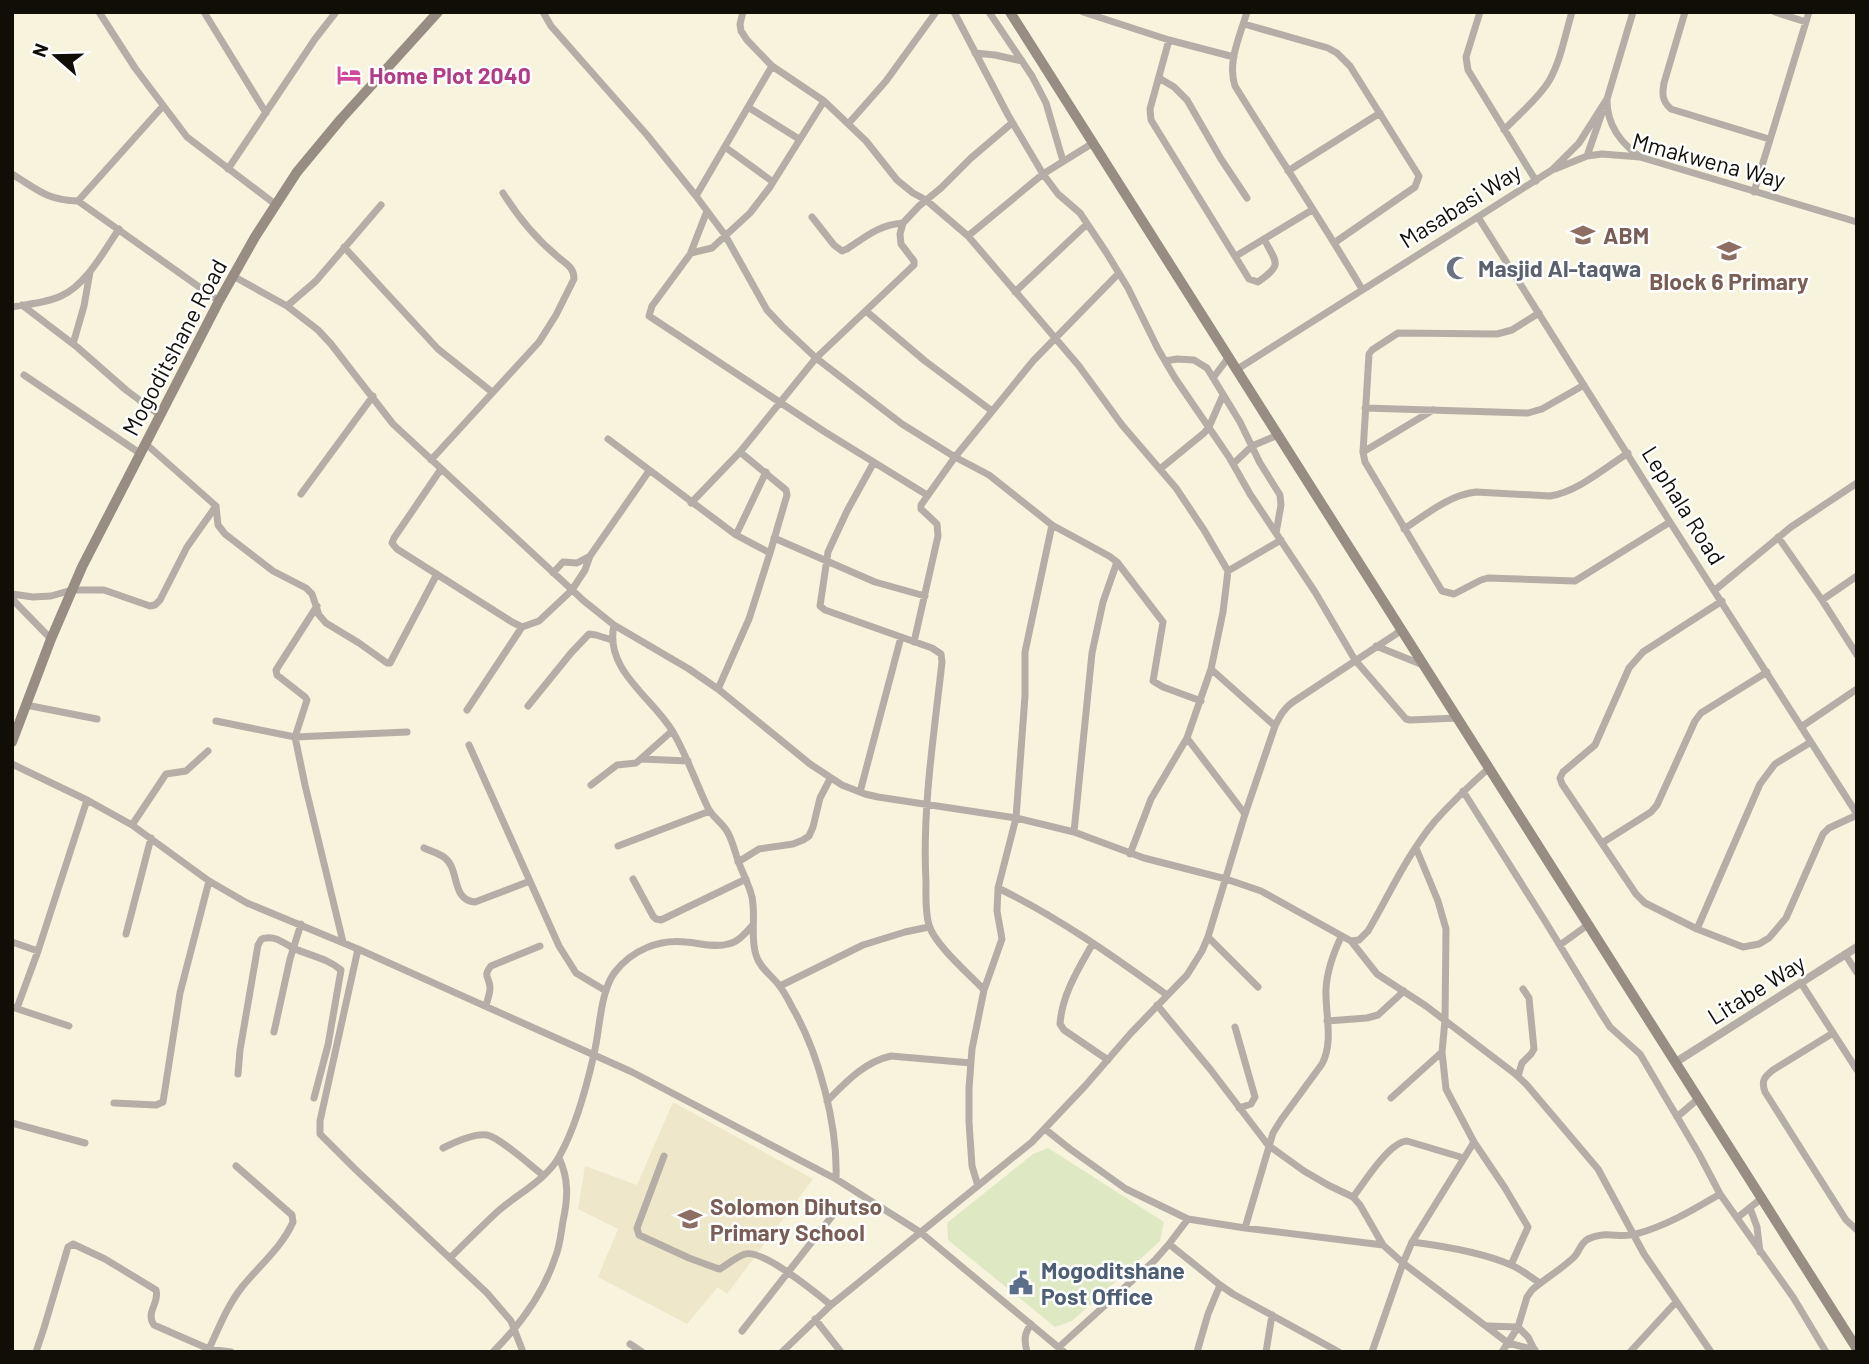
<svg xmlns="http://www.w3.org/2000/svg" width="1869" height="1364" font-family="Barlow,sans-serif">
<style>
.built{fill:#eee7c9}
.green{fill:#dee9c4}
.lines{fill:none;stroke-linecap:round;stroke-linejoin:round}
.minor{stroke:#b5aea6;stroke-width:7}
.tertiary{stroke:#b5aea6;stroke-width:8}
.secondary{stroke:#978d82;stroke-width:10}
.labels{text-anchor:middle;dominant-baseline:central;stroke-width:5;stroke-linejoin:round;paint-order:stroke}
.hotel-label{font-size:23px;font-weight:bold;fill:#b23c85;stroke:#fff;text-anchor:start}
.street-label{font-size:23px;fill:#100e07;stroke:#fff}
.education-label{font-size:23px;font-weight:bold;fill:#785e54;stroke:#fff;text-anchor:start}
.worship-label{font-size:23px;font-weight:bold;fill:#5b616d;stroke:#fff;text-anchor:start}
.service-label{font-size:23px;font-weight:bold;fill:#4e5e75;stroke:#fff;text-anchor:start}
</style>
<rect width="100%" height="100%" fill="#f8f3dd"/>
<path class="built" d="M673 1102 813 1179 727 1294 718 1287 687 1324 598 1277 618 1229 578 1209 585 1166 637 1185Z"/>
<path class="green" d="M1048 1148 1164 1222 1160 1241 1072 1321 1055 1327 948 1240 947 1223 1033 1154Z"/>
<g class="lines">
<path class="minor" d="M99 12 135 68 187 137 275 204
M204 12 266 113
M543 12 551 26 647 135 696 196 725 235 767 310 782 326 816 358 902 424 955 457 989 475 1052 525 1109 556 1117 562 1163 622 1153 681 1163 687 1201 701
M743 12 740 24 741 31 747 40 772 66 824 101 866 141 897 180 913 193 926 200 968 236 1079 366 1122 425 1176 488 1204 530 1228 571 1223 612 1211 669 1187 738 1245 814
M954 12 1008 115 1043 174 1058 194 1080 213 1106 252 1128 288 1158 349 1175 378 1229 457 1250 494 1315 592 1355 660 1406 719 1410 720 1458 718
M989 12 1032 76 1046 103 1063 161
M1083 12 1169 40 1234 57
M1247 12C1240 36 1227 62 1235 86 1277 154 1321 220 1362 289
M1480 12 1466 57 1468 70 1536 181
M1685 12 1664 83C1662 94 1662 101 1671 109L1769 139
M1775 12 1806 22
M1244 24 1328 48 1337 53 1350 66 1419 176 1415 187 1334 243
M1169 40 1150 109 1151 120 1249 279 1258 282C1283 264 1277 264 1264 239
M975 53 995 55 1022 61
M1159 78 1174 87 1187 100 1221 159 1247 198
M1607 100C1607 125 1620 142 1640 157
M824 101 770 187 750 213 712 248 691 253 652 306 649 316 825 432 927 495
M748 107 799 139
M849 123 886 81 936 12
M1504 130C1519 114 1538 99 1549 81 1561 60 1565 35 1572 12
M725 147 773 182
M1587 156 1602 113
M228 169 315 39 336 12
M1555 169 1587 156 1602 154 1640 157 1857 222
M1288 171 1380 113
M12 174C38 190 47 200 78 201L219 301
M1754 192 1809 12
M696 196 772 66
M78 201 163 106
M812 217 834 245 842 251 847 249C867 236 879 225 903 223
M1478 217 1670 522 1857 814
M968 236 1043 174 1093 143
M344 247 438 349 492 392
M691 252 707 211
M1236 256 1312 210
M233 276 287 306 318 330 331 344 393 424 584 601 614 625 689 669 718 689 810 764 842 785 865 794 878 797 1016 818 1074 832 1144 858 1226 879 1261 891 1351 941 1359 940 1368 931C1389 895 1408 853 1435 821 1452 802 1470 785 1489 768
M1015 292 1087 224
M22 305 77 347 126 390 161 416
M287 306 316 281 381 205
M12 307C28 304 47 303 61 296 86 285 104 251 119 229
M866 311 925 361 992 411
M1539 313 1512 330 1497 334 1398 333 1372 350 1369 354 1363 452 1365 462 1442 591 1454 594 1481 580 1488 578 1575 581 1670 522
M73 344 84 306 90 272
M1165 361 1177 359 1194 360 1207 368 1240 422 1260 463 1280 495 1281 505 1276 533
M1236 370 1552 170 1579 143 1607 99 1633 12
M24 375 141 454
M1213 378 1228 358
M1365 408 1528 413 1542 409 1584 385
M608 439 736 535 770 553 749 619 718 689
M146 444 216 506 218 525 225 534 273 571 306 588 312 594 319 615 326 623 359 643 387 663H390L437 574
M740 452 786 490 787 495 770 553
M1363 452 1433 410
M431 460 539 342 556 315 574 279C574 267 566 264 558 257 536 239 518 217 503 193
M874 462 847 511 828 552 820 606 825 610 932 648 941 654 942 662C934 735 922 809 926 882 926 896 925 912 929 925 934 944 970 975 984 990
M1233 464 1252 446 1278 435
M441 469 394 538 392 543 397 549 512 622 522 627 539 621 572 590 585 570 590 556
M1160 469 1204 433 1209 427 1223 395
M301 494 373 396
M691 503 740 452 816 358 914 265V261L901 244 900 234 903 223 919 206 941 188 971 158 1012 123
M1404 529C1427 514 1449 495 1476 492L1550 496C1577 492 1605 468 1628 453
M736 535 766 472
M1778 537 1822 600 1857 655
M774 538 875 582 925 596
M1228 571 1281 540
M553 573 563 562 577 563 590 556 649 471
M1715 590 1791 527 1857 483
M12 594 33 597 51 596 72 590H104L150 606 155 605 160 600 187 547 216 506
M12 599 51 639
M1822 600 1857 576
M1722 601 1643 652 1629 668 1595 745 1563 772 1560 778 1562 784 1636 894 1645 903 1697 929 1743 947 1759 944 1769 938 1786 918 1823 834 1829 828 1857 815
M317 606 276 670 277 675 305 697 307 700 295 737 407 732
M614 625C604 670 652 697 673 732 687 756 696 783 708 808 713 818 723 823 728 833 733 842 735 853 739 863 743 874 749 885 752 897 756 917 750 937 756 955 759 967 771 975 778 984 784 991 788 999 792 1007 819 1053 838 1126 836 1179
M914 642 938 536 937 524 921 509V505L955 457 1033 361 1119 273
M1376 646 1423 665
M1211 669 1275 726
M26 705 97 719
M528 706 571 653 589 634 596 635 612 640
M467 710 522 627
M216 721 295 737 305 785 343 942
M1801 727 1857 689
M469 745 559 946 576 973 606 991
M641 759 688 761
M12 764 87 800 132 825 209 881 247 903 358 949 632 1072 836 1179 920 1232 1064 1352
M591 785 617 765 636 763 672 731
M1463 791 1545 921 1601 1013 1610 1027 1640 1054 1699 1154 1720 1194 1793 1297 1826 1352
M860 792 901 637
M132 825 166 774 186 771 208 751
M1074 832 1092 653 1103 602 1117 562
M1602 843 1651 812 1657 805 1695 721 1701 713 1767 672
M618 846 710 811
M424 848C430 851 439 853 445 858 460 870 451 900 475 902L530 881
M1416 848 1438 901 1446 929 1445 1020 1442 1052 1446 1089 1474 1142 1505 1188 1528 1227 1511 1265
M1130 854 1151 799 1187 738
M738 862 759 849 793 844 803 840 809 836 813 827 820 798 830 779
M633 879 653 916 656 919 661 920 746 879
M998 888C1058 917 1113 956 1167 995
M1697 929 1760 784 1775 764 1811 742
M126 934 151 838
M1208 937 1258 987
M1351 941 1377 974 1426 1006 1514 1073 1526 1084 1598 1169 1644 1254 1711 1352
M12 942 38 951
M1093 943C1079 968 1062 994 1060 1024L1064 1030 1108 1060
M1560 945 1589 924
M358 949 320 1121V1134L355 1169 487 1293 511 1321 523 1352
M1845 954 1857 973
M1801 983 1857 1070
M780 986 863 945 905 932 929 927
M1157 1005 1210 1069 1268 1145 1304 1171 1328 1185 1353 1197C1364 1183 1389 1142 1407 1141L1464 1158
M486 1006C487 1001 490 994 490 988 490 977 482 977 491 966L540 946
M12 1007 69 1026
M17 1008 38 951 87 800
M1327 1021 1367 1018 1378 1015 1404 991
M1235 1027 1255 1097 1251 1104 1239 1108
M274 1032 290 959 301 924
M1833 1033 1773 1070C1764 1077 1761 1081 1765 1092L1846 1220 1857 1230
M238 1074 240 1050 258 945C261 940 261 938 266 938 276 936 285 944 293 948 310 956 327 958 341 970L328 1045 314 1098
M1518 1076 1522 1063 1531 1054 1534 1049 1529 998 1523 989
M1391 1098 1442 1052
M827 1101C846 1082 864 1062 891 1056L971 1063
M114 1103 156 1105 163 1102 180 993 209 881
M1677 1117 1699 1098
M12 1123 85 1143
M1045 1129 1070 1149 1126 1189 1188 1219 1245 1228 1383 1245
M443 1148C453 1143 475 1133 487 1135 499 1137 531 1166 543 1175
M664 1156 637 1228 639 1235 689 1258 716 1268 720 1269C728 1264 736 1257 745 1254 763 1249 816 1293 831 1305
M978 1186 972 1166 969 1122V1088L972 1049 984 990 1002 939 997 911 998 888 1016 818 1025 696V652L1052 525
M1353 1197 1360 1205 1383 1245 1403 1263 1508 1343 1535 1350
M1750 1208 1757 1227 1760 1252
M1737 1218 1762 1198
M1245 1228 1273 1133 1281 1120 1322 1064C1334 1041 1325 1014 1326 989 1327 970 1333 954 1341 937
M1412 1242C1443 1246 1482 1252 1511 1265 1521 1269 1530 1277 1540 1283
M1169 1244 1220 1285 1233 1294 1339 1352
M451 1257C466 1242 481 1227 497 1212 517 1194 547 1180 560 1155 575 1128 587 1085 594 1054 600 1030 600 991 615 972 632 950 659 939 686 942 700 943 714 948 728 944 739 942 746 932 753 925
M815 1319 841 1352
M1487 1326 1518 1327 1528 1337 1535 1351
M742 1331 836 1211
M630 1344 642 1352
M1059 1347 1155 1260 1169 1244 1188 1219
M208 1351C218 1330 227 1306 242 1287 259 1266 282 1247 293 1222L292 1215 236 1166
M36 1352 44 1328 68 1247 73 1244 105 1259 156 1290C160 1303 145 1312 154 1325L209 1349 231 1352
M493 1352C520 1325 543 1294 555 1258 560 1246 561 1233 563 1221 568 1198 569 1179 559 1158
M782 1352 831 1305 1032 1142 1085 1086 1131 1033 1187 975 1202 951 1208 937 1245 814 1275 726C1280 716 1284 708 1293 702L1402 630
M1027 1352C1024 1340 1024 1334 1031 1324
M1197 1352 1208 1314 1220 1285
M1266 1352 1272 1315
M1372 1352 1403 1263 1412 1242 1474 1142
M1502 1352 1518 1327 1527 1297 1532 1290C1543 1280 1566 1266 1575 1256 1580 1250 1580 1244 1588 1239 1606 1230 1619 1239 1636 1234 1666 1226 1693 1210 1720 1194
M1630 1352 1676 1302"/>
<path class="tertiary" d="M1676 1062 1857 947"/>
<path class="secondary" d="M1010 12 1857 1349
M12 742 51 639 82 567 219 301 255 237 297 172 341 119 438 12"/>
</g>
<defs>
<g id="hotel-bare" transform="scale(1.89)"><path d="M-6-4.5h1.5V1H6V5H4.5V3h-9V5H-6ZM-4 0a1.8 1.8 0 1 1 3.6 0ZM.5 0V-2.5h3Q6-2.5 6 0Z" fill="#d1479c" stroke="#fff" stroke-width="2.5" paint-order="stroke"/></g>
<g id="university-bare" transform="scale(1.89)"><path d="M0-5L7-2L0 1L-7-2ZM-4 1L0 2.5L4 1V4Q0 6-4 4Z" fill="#8d6e63" stroke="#fff" stroke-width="2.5" paint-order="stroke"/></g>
<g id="school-bare" transform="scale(1.89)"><path d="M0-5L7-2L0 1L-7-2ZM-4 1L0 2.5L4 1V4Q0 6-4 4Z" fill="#8d6e63" stroke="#fff" stroke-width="2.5" paint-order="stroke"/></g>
<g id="mosque-bare" transform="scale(1.89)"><path d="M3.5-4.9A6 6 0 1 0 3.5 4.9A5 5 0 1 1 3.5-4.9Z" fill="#6b7280" stroke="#fff" stroke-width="2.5" paint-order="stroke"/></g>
<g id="civic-bare" transform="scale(1.89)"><path d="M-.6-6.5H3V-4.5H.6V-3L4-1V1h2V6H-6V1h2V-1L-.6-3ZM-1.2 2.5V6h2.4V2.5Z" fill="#5c6f8a" stroke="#fff" stroke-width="2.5" paint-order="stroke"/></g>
</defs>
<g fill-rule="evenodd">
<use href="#hotel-bare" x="349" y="75"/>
<use href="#university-bare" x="1583" y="235"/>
<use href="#school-bare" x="1729" y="251"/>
<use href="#mosque-bare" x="1458" y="268"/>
<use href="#school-bare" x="690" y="1219"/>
<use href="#civic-bare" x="1021" y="1283"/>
</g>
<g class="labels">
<g class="hotel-label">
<text x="369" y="75">Home Plot 2040</text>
</g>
<g class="street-label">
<text transform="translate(1709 160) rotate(15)">Mmakwena Way</text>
<text transform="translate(1460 205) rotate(-32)">Masabasi Way</text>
<text transform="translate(174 347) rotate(-62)">Mogoditshane Road</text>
<text transform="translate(1684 505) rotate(58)">Lephala Road</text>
<text transform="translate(1756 989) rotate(-32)">Litabe Way</text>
</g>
<g class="education-label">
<text x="1603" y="235">ABM</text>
<text x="1729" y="281" text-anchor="middle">Block 6 Primary</text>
<text x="710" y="1206">Solomon Dihutso<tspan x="710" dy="26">Primary School</tspan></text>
</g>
<g class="worship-label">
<text x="1478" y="268">Masjid Al-taqwa</text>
</g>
<g class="service-label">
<text x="1041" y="1270">Mogoditshane<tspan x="1041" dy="26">Post Office</tspan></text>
</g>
</g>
<rect width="1869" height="1364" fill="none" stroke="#100e07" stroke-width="28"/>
<g transform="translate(56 56) rotate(290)" stroke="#ffffff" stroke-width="5" paint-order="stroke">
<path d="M0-5L12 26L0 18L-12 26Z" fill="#100e07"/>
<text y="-10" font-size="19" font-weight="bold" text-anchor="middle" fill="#100e07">N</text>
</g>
</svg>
